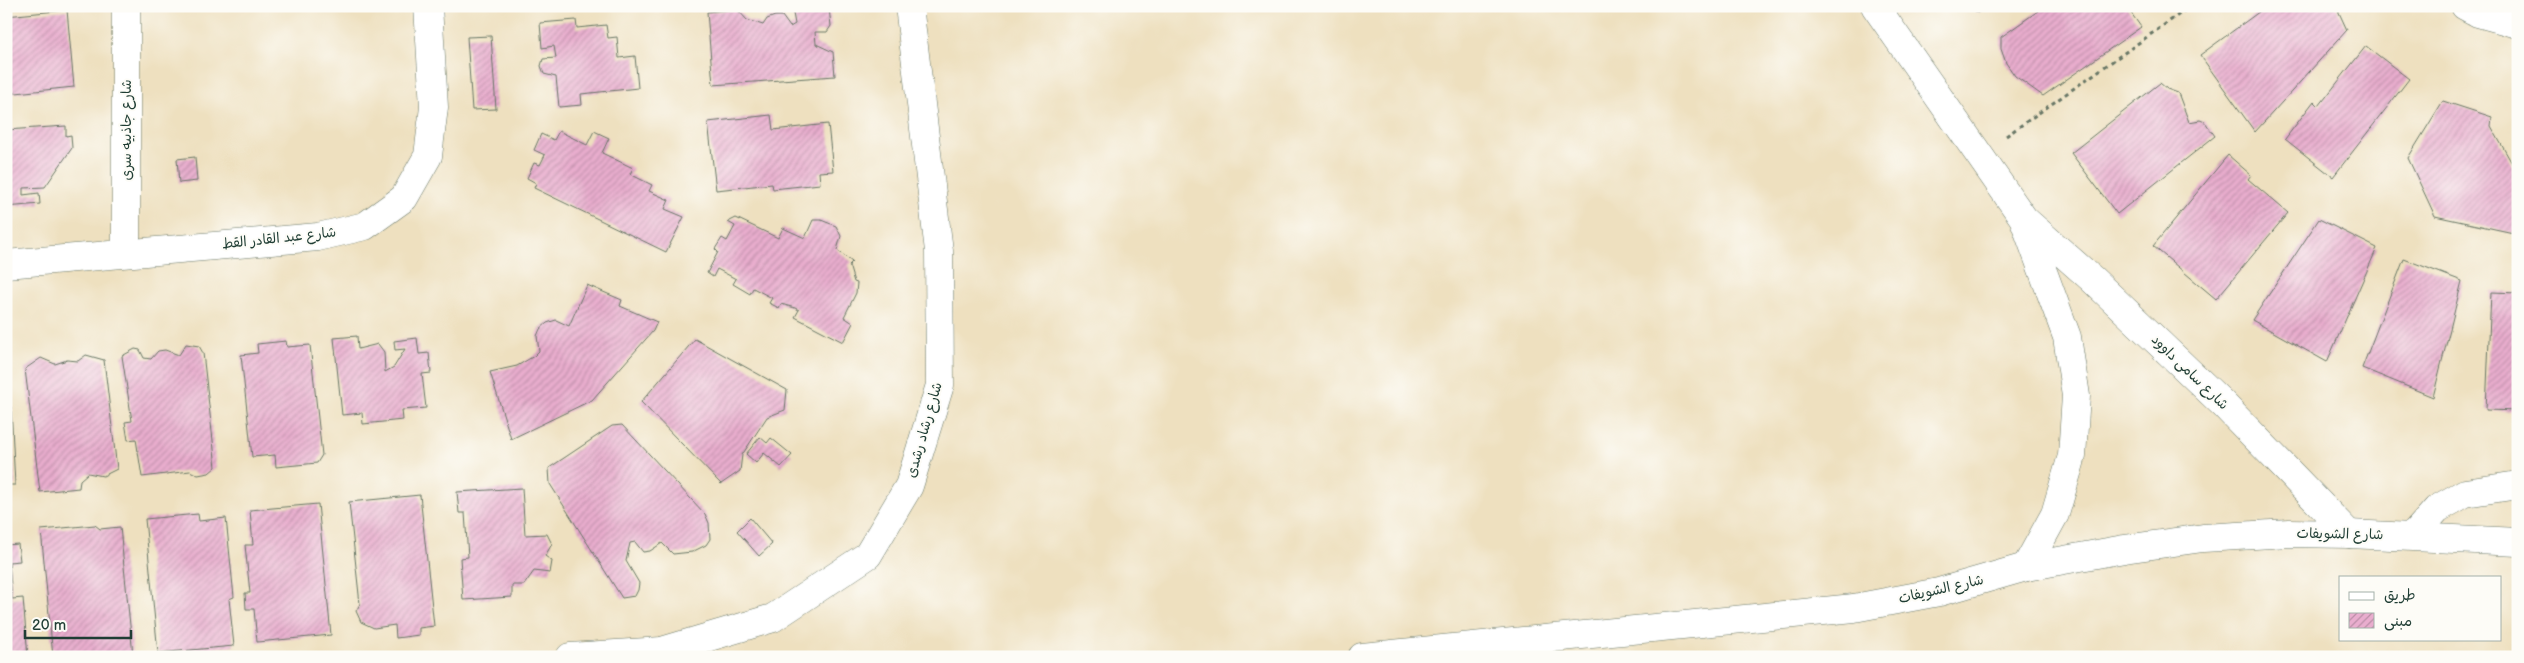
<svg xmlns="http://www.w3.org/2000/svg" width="2524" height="663" font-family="'Balsamiq Sans','Playpen Sans Arabic',sans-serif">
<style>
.building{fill:url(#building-hatch)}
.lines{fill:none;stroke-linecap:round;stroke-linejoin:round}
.minor-casing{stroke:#677665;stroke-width:29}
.tertiary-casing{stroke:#677665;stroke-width:29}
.secondary-casing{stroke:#677665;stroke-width:29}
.path{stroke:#677665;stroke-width:3;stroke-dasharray:4 4;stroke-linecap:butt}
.minor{stroke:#fff;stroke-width:28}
.tertiary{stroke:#fff;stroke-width:28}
.secondary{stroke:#fff;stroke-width:28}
.labels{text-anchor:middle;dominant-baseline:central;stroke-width:4;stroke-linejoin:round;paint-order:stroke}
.street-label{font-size:14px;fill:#1f3d34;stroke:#fdfcf7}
</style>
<defs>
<pattern id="building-hatch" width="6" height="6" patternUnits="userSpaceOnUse" patternTransform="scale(1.25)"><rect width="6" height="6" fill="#e9adce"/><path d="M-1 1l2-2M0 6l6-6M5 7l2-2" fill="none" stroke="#bc8ea8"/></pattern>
</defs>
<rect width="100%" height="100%" fill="#fdfcf7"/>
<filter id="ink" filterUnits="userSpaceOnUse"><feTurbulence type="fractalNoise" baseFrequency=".02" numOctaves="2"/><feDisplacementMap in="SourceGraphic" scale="10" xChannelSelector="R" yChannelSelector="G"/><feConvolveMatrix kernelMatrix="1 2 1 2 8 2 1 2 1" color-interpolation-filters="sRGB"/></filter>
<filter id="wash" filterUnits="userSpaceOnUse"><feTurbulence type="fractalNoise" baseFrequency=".0096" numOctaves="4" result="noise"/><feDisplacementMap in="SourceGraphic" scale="20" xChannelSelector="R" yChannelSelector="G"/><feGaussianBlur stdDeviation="1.12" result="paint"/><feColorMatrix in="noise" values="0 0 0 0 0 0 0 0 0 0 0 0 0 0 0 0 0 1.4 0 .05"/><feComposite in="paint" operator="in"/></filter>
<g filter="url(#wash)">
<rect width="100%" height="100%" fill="#eee0bf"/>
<g id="blocks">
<path class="building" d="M803 6H826L829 8 831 26 827 32H815L816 44 833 52 835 76 713 85 707 12 737 9 747 20 763 25 767 19 775 16H782L790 27 795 24 792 8Z
M1972 6H1987L1977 13Z
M2045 6H2126L2141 27 2043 96 2015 76 2006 63 2001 49V37Z
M2267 6H2336L2347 30 2255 132 2200 55Z
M67 10 74 87 6 94V16Z
M576 20 577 28 606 25 608 38 617 37 619 58 635 56 638 88 581 94 582 105 559 107 556 77 544 74 541 66 543 59 556 58 554 46 542 48 540 23Z
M491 36 496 109 472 110 467 37Z
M2366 46 2409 79 2333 177 2285 139 2314 101 2319 106Z
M2160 83 2167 89 2178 93 2189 122 2200 120 2205 122 2215 136 2117 214 2071 153Z
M2443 101 2492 117 2491 126 2518 174V234L2435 216 2408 158Z
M771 115 773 130 828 124 833 171 819 172 820 184 773 189 772 184 716 190 708 122Z
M66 126V136L71 135 72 148 45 187 23 188V195L39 193 40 204 6 207V130Z
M559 131 587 145 594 131 609 138 602 153 633 168 630 174 652 185 649 191 669 200 665 209 684 217 666 252 534 188 536 183 527 178 534 163 540 165 545 155 534 150 541 134 554 140Z
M2228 155 2251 175 2248 179 2288 213 2216 299 2153 246Z
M195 157 197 181 179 183 177 159Z
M736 218 778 238 783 228 805 238 813 220H821L836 226 841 236 837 250 852 262 849 265 854 282 857 283 856 293 844 317 853 323 843 342 795 317 799 310 795 308 781 304 779 308 769 303 772 298 753 288 750 294 733 284 736 279 717 269 713 277 707 273 718 252 715 249 722 238 727 241 735 226 728 222Z
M2319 219 2377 248 2327 362 2252 320Z
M2404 259 2462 281 2433 397 2362 368Z
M587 285 622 300 620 306 657 322 653 331 592 400 511 439 490 372 517 366 534 356 539 351 537 336 540 329 547 323 556 320 569 326Z
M2491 292 2518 293V411L2486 410Z
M357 336 358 349 378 344 384 352 385 372 394 367 405 349 395 350 394 341 417 338 419 354 429 353 431 373 422 374 426 408 402 410 403 420 363 424 362 413 342 415 334 338Z
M695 339 787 390 785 410 767 417 742 455 740 471 721 484 641 402Z
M286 341 287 347 310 345 322 455 317 463 276 467 275 455 252 457 241 355 258 353 257 344Z
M186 344 199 346 203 353 216 467 209 473 198 475 190 471 142 477 136 439 128 440 125 422 132 421 122 356 135 349 140 350 144 358 151 359 158 351 165 350 179 355Z
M86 355 104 360 117 469 103 476 88 473 80 480 79 488 40 492 25 369 41 358 55 364 67 360 78 361Z
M11 407 15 485H6V408Z
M622 425 705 514 709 523 710 539 706 545 692 552 673 554 662 543 650 551 643 552 635 542 630 543 626 561 639 583 638 590 635 596 622 598 550 484 549 468 612 426Z
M760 437 767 443 771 438 792 455 781 467 764 453 756 463 746 454Z
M522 488 525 535 547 534 552 544 545 556 552 561 550 573 534 571 524 585H512V597L463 600 460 558 468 557 465 513H459L457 492Z
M420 495 434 626 419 628V635L396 638 395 625 374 628 361 622 356 611 360 604 349 502Z
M318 504 331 635 257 642 254 609H246L245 593H250L245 545H253L250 510Z
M198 514 199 521 226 518 234 597 229 599 234 646 158 653 145 519Z
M750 518 772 544 759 556 737 531Z
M95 525 100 529 120 527 133 655 53 657 41 530Z
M18 544 20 561 9 562 12 599 23 598 28 657H6V545Z"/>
</g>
</g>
<g filter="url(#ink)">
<use href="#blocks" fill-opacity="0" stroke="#677665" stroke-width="1"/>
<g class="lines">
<g class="minor-casing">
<path id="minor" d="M2465 6 2478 13 2518 24
M126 253V6
M6 264 318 237 365 226 404 198 428 156 434 107 428 6
M570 657 662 651 773 618 868 555 909 486 940 385 939 251 909 6"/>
</g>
<g class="tertiary-casing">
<path id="tertiary" d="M1875 6 2024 219 2092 279 2223 404 2349 534
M2024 220 2067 337 2076 396 2072 456 2055 514 2026 567
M2413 536 2437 509 2465 493 2518 485"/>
</g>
<g class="secondary-casing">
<path id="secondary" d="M662 651 663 657
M1362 657 1854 608 1939 592 2026 567 2124 549 2203 538 2289 533 2349 534 2518 542"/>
</g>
<path class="path" d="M2006 136 2191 6"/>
<use href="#minor" class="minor"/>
<use href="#tertiary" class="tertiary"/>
<use href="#secondary" class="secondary"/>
</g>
</g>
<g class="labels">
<g class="street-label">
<text transform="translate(126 130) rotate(-90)">شارع جاذبيه سرى</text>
<text transform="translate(279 238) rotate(-6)">شارع عبد القادر القط</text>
<text transform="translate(2190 372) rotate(44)">شارع سامى داوود</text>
<text transform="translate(924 430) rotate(-74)">شارع رشاد رشدى</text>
<text transform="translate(2340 534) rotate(1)">شارع الشويفات</text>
<text transform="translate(1941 589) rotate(-13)">شارع الشويفات</text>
</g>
</g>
<rect width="2524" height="663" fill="none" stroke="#fdfcf7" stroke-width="25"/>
<rect x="2339" y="576" width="162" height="65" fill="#fdfcf7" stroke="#a4b0a9"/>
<rect x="2349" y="592" width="25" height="8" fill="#ffffff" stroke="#a4b0a9"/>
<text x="2384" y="600" font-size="15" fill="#1f3d34">طريق</text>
<rect x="2349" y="613" width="25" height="15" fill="url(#building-hatch)" stroke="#a4b0a9"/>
<text x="2384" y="626" font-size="15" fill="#1f3d34">مبنى</text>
<path d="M25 630v8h106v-8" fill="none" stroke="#1f3d34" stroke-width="2.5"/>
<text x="32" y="630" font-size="15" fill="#1f3d34" stroke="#fdfcf7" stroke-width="4" paint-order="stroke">20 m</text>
</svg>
